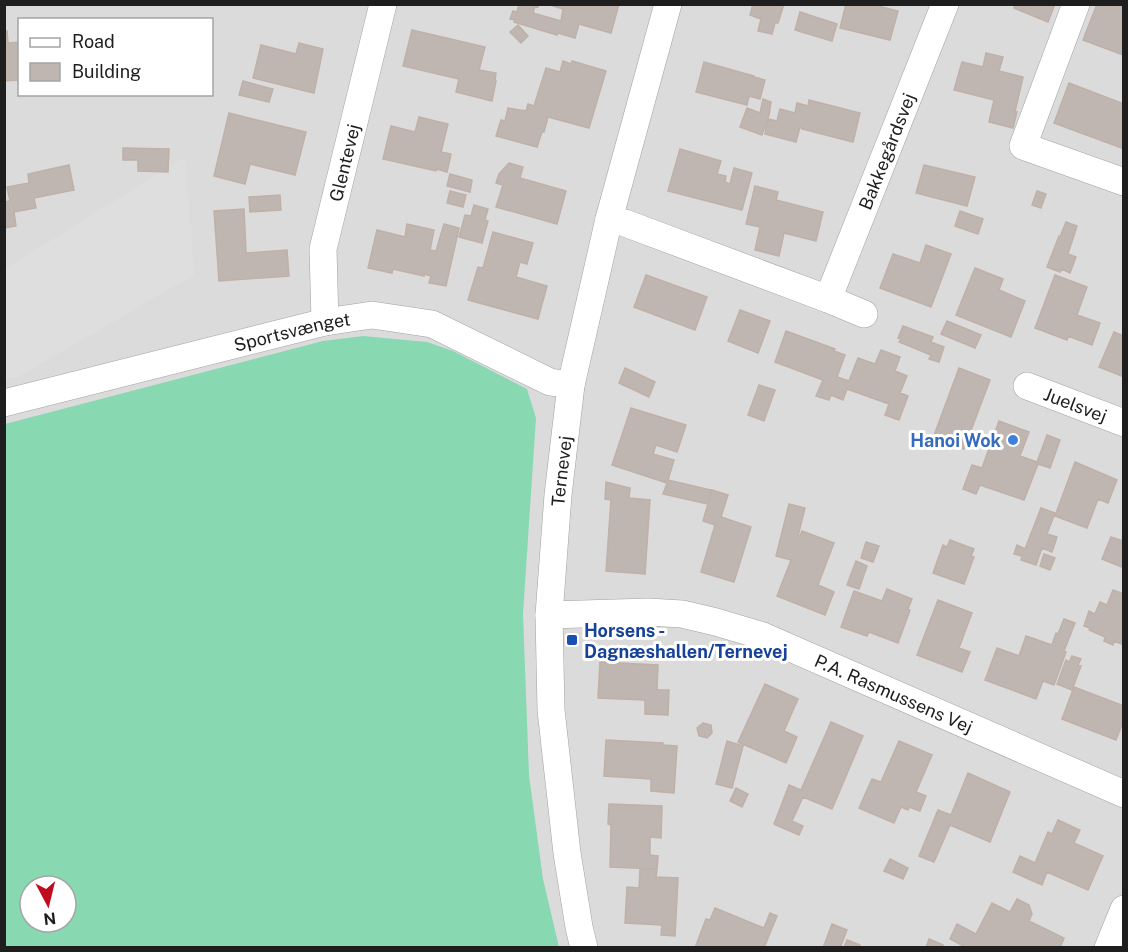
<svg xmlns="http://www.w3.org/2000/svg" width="1128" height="952" font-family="'Public Sans',sans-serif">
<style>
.residential{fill:#dcdbdb;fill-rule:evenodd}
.pitch{fill:#88d9b1;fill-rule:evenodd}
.parking{fill:#dedede}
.building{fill:#bfb6b1;stroke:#bfb0a8;stroke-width:1.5}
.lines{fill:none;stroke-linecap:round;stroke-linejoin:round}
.street-casing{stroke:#a2a2a2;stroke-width:28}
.street{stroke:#fff;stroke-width:27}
.shop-dot{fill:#3f7fe0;stroke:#fff;stroke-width:2}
.transit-dot{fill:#1a4fb4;stroke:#fff;stroke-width:2}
.labels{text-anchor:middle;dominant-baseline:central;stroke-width:6;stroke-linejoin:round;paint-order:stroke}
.street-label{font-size:18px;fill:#1e1e1e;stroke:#fff}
.shop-label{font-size:18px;font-weight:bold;fill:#366cbe;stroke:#fff;text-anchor:end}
.transit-label{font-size:18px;font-weight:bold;fill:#164399;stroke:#fff;text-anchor:start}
</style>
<rect width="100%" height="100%" fill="#eeeae5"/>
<path class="residential" d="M5 5H1123V947H5ZM20 20H212V94H20ZM30 886H66V922H30Z"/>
<path class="pitch" d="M363 336 427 342 453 351 527 389 536 418 523 614 529 775 543 879 559 947H5V424L323 341ZM30 886H66V922H30Z"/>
<path class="parking" d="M185 157 194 275 18 377 5 380V269Z"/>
<path class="building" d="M519 4H539L538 7 535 6 533 13 561 21 563 9 553 6V4H619L611 33 579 24 575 38 558 33 557 35 514 22 515 20 510 19 513 11 517 12Z
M753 4H784L778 23H775L772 34 758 31 761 19 750 15Z
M846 4H870L898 11 890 40 840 28Z
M1015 4H1055L1048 22 1014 8Z
M1097 4H1124L1123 55 1083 40Z
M800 12 837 24 832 41 795 30Z
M518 25 528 36 521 43 510 32Z
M412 30 485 47 479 70 496 73 495 81H496L492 101 456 92 459 79 403 66Z
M4 31H7L8 43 20 42V80L4 81Z
M299 43 323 49 314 93 253 78 261 45 296 54Z
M986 53 1003 57 999 71 1023 77 1015 112H1017L1013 128 989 122 994 100 954 90 962 62 983 67Z
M563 61 571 64 572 61 606 71 589 128 548 117 544 132H542L537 147 496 136 501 120 505 121 508 108 526 111 528 104 534 106 546 68 560 72Z
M704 62 754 76V77L765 80 760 99 749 96 747 105 696 92Z
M243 81 273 89 269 102 239 95Z
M1069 83 1124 104V149L1054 123Z
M763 99 771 102 769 115 762 135 740 127 747 108 760 113Z
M809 100 860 113 853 142 802 129V128L800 127 796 142 765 134 768 119 777 121 780 109 795 113 797 103 808 106Z
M229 113 306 132 295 175 250 164 245 184 214 176Z
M419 117 448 124 441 152 451 154 447 172 437 169 436 171 383 159 391 126 415 132Z
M123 148 169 149 168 172 138 171V160H123Z
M680 149 721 161 717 174 726 176 725 182 730 184 734 168 752 173 742 210 668 191Z
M509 163 523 167 520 178 566 191 557 224 496 207 503 185 496 183 499 174Z
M69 165 74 190 34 198 36 208 14 212 16 226 4 228V202L10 201 7 187 29 183 28 174Z
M924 165 975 177 967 206 916 193Z
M450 174 472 180 470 192 447 186Z
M755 186 778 192 776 200 823 212 816 241 784 233 779 256 755 250 760 227 746 224Z
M450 191 466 195 463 207 447 203Z
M1037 191 1046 194 1041 208 1032 205Z
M280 195 281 210 250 212 249 197Z
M474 205 488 209 485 220 488 221 482 243 459 237 465 215 471 216Z
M244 209 246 253 287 250 289 276 219 281 214 211Z
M960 211 983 219 978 234 955 226Z
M1066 222 1077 226 1068 254 1076 257 1070 273 1062 269 1060 272 1047 267 1059 236 1060 237Z
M407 224 434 230 430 250 436 251 444 224 459 228 446 286 429 283 431 276 424 274V276L393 269 392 273 368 268 377 230 405 237Z
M493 232 533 243 527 264 520 262 516 277 547 286 538 319 468 300 478 267 483 268Z
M926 245 951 254 931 307 880 288 893 254 920 263Z
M975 268 1003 279 999 290 1025 301 1011 337 956 315Z
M646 275 707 297 695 330 634 307Z
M1055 275 1087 287 1077 315 1100 323 1092 345 1068 336 1067 340 1035 328Z
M740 310 770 321 758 353 728 341Z
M947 321 981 335 975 348 941 334Z
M903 326 933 337 931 342 944 347 939 362 929 359 931 355 899 342 901 339 898 338Z
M786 331 835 349 834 351 845 355 837 377 849 381 858 358 875 364 881 350 900 357 895 371 907 376 900 393 908 396 899 420 885 415 889 404 847 389 843 400 831 395 829 400 816 396 823 380 775 362Z
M1114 332 1124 336V377L1099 367Z
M625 368 655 382 649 397 619 383Z
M959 368 990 380 964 449 933 438Z
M759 385 775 390 764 421 748 415Z
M631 408 686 425 677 452 656 445 653 454 674 460 668 480 711 490 708 504 663 494 667 483 612 465Z
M999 421 1029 432 1020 456 1037 462 1047 435 1060 440 1050 468 1038 464 1024 500 980 485 976 494 963 489 972 465 982 468Z
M1075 462 1117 480 1108 503 1098 499 1087 528 1055 516Z
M606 482 630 488 629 498 650 500 645 574 606 571 611 500 605 499Z
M712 490 728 495 721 517 751 527 734 582 701 572 715 525 703 521Z
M789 504 805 508 798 536H800L802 531 834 543 818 585 834 592 825 615 777 596 791 560 776 556Z
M1041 508 1055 513 1047 534 1057 537 1052 552 1042 548 1036 565 1021 560 1022 556 1014 554 1017 545 1025 549Z
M1111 537 1123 541 1124 540V568L1102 559Z
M950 540 974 549 971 556 974 557 964 584 933 573 943 545 947 547Z
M866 542 879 546 873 562 861 558Z
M1044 554 1055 558 1050 570 1040 566Z
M856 561 867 566 859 589 847 585Z
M887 589 912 599 908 609 910 610 898 643 869 632 867 636 841 627 854 591 882 601Z
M1113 590 1124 594V645L1114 641 1113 645 1104 641 1105 637 1089 630 1090 628 1084 626 1089 611 1095 614 1100 602 1107 605Z
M938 600 972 613 959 648 970 652 962 672 917 655Z
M1064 619 1075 623 1064 651 1066 652 1054 685 1043 681 1036 699 985 680 997 648 1019 656 1026 636 1052 645 1056 633 1058 634Z
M1072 656 1081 659 1078 665 1081 666 1072 690 1057 684 1066 660 1069 662Z
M600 662 658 665 657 690H669L668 715 645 714V700L598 698Z
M765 684 798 699 784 731 797 737 786 763 738 742Z
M1074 687 1124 706V719L1116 740 1062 719Z
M831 722 863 736 832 809 803 797 792 821 803 826 799 835 774 824 789 785 801 790Z
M703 723 711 725 712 733 707 738 699 736 697 728Z
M606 740 663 743V745L677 746 674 793 651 791V779L604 776Z
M727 741 743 746 732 788 716 784Z
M899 741 932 755 916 792 926 796 920 811 909 807 908 810 901 807 894 823 859 808 872 779 881 782Z
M968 773 1010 792 990 842 950 825 934 862 919 856 938 810 951 815Z
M736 788 748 794 742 807 730 801Z
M609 804 662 806 661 838 650 837V855L658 856 657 869 610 867 611 825 608 824Z
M1058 820 1080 830 1074 843 1103 856 1088 890 1047 872 1042 885 1013 872 1020 856 1035 863 1048 832 1052 834Z
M890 859 908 868 903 879 884 871Z
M640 869H657L656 877 678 878 675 936 661 935 662 925 625 923 627 887 639 888Z
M1017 899 1029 905 1032 914 1029 921 1064 938 1060 948H967L950 939 957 924 976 934 992 903 1010 912Z
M715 908 764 928 770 913 777 916 764 948H695L706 919 710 920Z
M832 924 847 930 840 948H823Z
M929 939 943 945 942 948H926Z
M847 940 860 945 859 948H844Z"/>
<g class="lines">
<g class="street-casing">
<g id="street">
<path d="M1076 4 1023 146 1124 182"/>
<path d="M609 219 625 223 828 299 864 314"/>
<path id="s1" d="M828 299 945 4"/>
<path id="s2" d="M325 322 323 249 383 4"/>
<path id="s3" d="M1027 386 1124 423"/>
<path id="s4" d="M4 403 325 322 372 315 432 324 550 382 571 385"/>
<path id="s5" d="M549 615 648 612 682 614 716 622 763 636 1124 794"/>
<path id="s6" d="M584 948 579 927 567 853 551 710 549 615 558 495 571 385 609 219 668 4"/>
<path d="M1108 948 1124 909"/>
</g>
</g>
<use href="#street" class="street"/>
</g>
<circle class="shop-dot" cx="1013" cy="440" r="6"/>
<rect class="transit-dot" x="566" y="634" width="12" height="12" rx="3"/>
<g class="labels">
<g class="street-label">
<text stroke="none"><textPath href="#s1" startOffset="159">Bakkegårdsvej</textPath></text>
<text stroke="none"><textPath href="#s2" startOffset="162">Glentevej</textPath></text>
<text stroke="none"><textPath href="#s4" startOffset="297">Sportsvænget</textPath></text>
<text stroke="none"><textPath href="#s3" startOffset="52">Juelsvej</textPath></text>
<text stroke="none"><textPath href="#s6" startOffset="480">Ternevej</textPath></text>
<text stroke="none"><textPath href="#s5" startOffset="360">P.A. Rasmussens Vej</textPath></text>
</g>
<g class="shop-label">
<text x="1001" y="440">Hanoi Wok</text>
</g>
<g class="transit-label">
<text x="584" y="630">Horsens -<tspan x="584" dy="21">Dagnæshallen/Ternevej</tspan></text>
</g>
</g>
<rect width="1128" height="952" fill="none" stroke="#1e1e1e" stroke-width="12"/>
<rect x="18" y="18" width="195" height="78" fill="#ffffff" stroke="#a5a5a5" stroke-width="1.5"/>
<rect x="30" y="38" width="30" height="9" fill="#ffffff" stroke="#a5a5a5" stroke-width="1.5"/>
<text x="72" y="48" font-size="18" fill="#1e1e1e">Road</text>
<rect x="30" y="63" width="30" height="18" fill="#bfb6b1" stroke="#a5a5a5" stroke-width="1.5"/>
<text x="72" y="78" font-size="18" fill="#1e1e1e">Building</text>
<g transform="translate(48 904) rotate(173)"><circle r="28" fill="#ffffff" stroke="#a5a5a5" stroke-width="1.5"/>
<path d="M0-4.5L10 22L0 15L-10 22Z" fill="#bf0d1f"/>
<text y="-9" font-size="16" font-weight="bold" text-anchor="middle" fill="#1e1e1e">N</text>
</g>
</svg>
